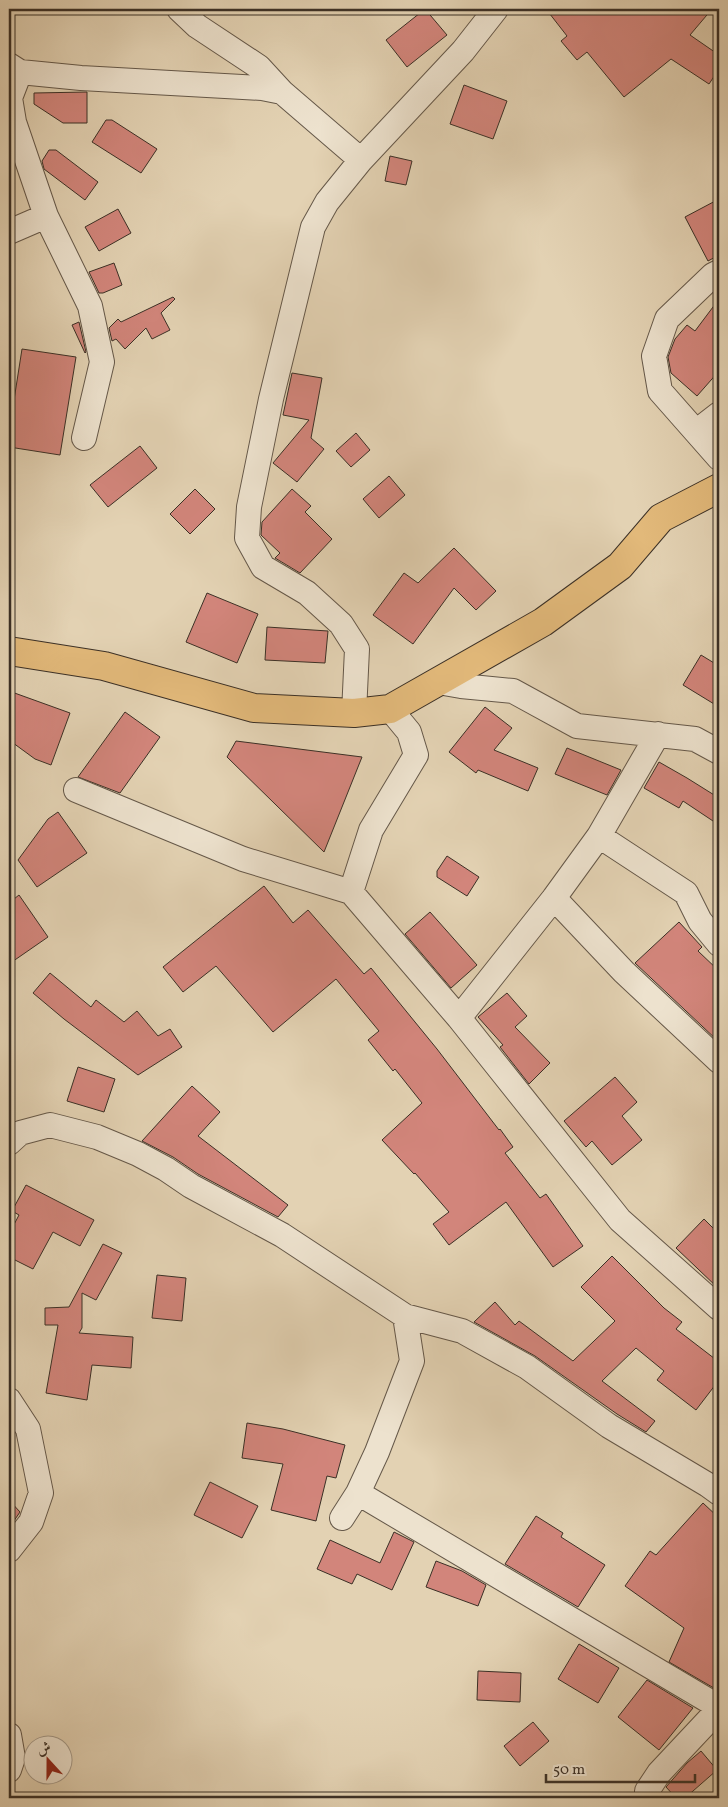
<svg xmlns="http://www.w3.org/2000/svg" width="728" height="1807" font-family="Vollkorn,Amiri,serif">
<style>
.building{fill:#d2857b;stroke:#3b3026}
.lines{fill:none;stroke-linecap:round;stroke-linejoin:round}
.minor-casing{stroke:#655849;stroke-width:26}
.major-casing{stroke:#3b3026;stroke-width:30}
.minor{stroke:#ede2ce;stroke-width:24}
.major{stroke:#e2b97a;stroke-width:28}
</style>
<rect width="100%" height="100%" fill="#e3d2b3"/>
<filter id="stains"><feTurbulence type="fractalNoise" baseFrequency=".004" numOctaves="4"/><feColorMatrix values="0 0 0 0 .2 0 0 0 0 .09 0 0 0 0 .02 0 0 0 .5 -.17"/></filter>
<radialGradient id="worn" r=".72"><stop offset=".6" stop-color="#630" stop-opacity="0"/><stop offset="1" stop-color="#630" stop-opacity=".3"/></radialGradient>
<path class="building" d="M425 9 447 35 407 67 386 40Z
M546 9H712L690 35 719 55V69L709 84 671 59 624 97 587 52 577 60 561 41 567 36Z
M464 85 507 101 493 139 450 124Z
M87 92V123H63L34 104V93Z
M106 120H112L157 149 141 173 92 142Z
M49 150H56L98 182 85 200 44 169 42 161Z
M390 156 412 161 406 185 385 181Z
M719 199V255L708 261 685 217Z
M118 209 131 233 99 251 85 227Z
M114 263 122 285 103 293H99L89 272Z
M173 297 175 299 161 313 170 330 152 339 146 328 125 349 116 339 112 341 109 328 118 319 121 322Z
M719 299V371L697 396 671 373 668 357 675 339 687 325 695 331Z
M79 322 86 352 85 353 72 325Z
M22 349 76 357 60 455 9 447V432Z
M292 373 322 378 311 438 324 449 297 482 273 463 309 420 283 415Z
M356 433 370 450 351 467 336 451Z
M140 446 157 468 108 507 90 485Z
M389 476 405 495 379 518 363 499Z
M195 489 215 509 190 534 170 514Z
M292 489 311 506 305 512 332 539 300 573 275 558 280 553 261 535 262 522Z
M454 548 496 591 476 610 454 588 413 644 373 615 404 573 418 583Z
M207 593 258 614 237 663 186 642Z
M267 627 328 631 325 663 265 660Z
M701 655 719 666V707L683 685Z
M9 691 70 713 51 765 35 759 9 740Z
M485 707 512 728 494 750 538 768 528 791 478 770 476 773 449 752Z
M125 712 160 737 120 793 78 777Z
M236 741 362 757 324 852 227 757Z
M567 748 621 770 607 795 555 774Z
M659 762 687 778 719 798V825L683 801 679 808 644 788Z
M58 812 87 853 37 887 18 860 48 819Z
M447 856 479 877 467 896 437 877V871Z
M264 886 293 923 308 910 364 974 371 968 437 1049 499 1130 500 1129 513 1147 505 1153 540 1198 546 1194 583 1246 553 1267 506 1202 449 1245 433 1224 449 1212 415 1173 414 1174 382 1140 422 1103 395 1069 393 1071 368 1040 379 1031 336 979 273 1032 216 966 183 992 163 967Z
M19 895 48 937 9 964V903Z
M430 912 477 965 451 988 405 934Z
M679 922 702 947 698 951 719 971V1042L635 963Z
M50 973 91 1007 96 1000 124 1022 137 1011 158 1036 170 1029 182 1047 138 1075 64 1019 33 993Z
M507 993 527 1016 515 1027 550 1063 529 1084 500 1047 503 1045 478 1017Z
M78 1067 115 1079 104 1112 67 1101Z
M615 1077 637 1102 622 1116 642 1140 612 1165 592 1141 586 1147 564 1121Z
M192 1086 220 1112 198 1136 288 1205 278 1217 198 1174 173 1157 142 1141Z
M26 1185 94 1220 80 1246 53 1232 33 1269 9 1257V1234L19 1215 12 1211Z
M704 1219 719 1234V1289L676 1248Z
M103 1244 122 1253 96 1300 82 1293V1328L79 1333 133 1337 131 1368 92 1365 87 1400 46 1393 58 1325H45V1308L69 1307Z
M612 1256 664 1308 682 1322 676 1329 719 1362V1380L696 1410 657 1380 664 1371 636 1348 602 1381 655 1421 646 1432 617 1414 535 1356 474 1322 495 1302 515 1325 519 1321 573 1361 615 1321 581 1287Z
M157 1275 186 1278 182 1321 152 1318Z
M247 1423 283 1429 345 1445 336 1478 327 1476 316 1521 271 1510 283 1464 242 1458Z
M210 1482 258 1506 242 1538 194 1515Z
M9 1500 20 1512 9 1528Z
M703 1503 719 1518V1691L669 1662 684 1628 625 1586 650 1551 656 1555Z
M536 1516 563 1533 561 1537 605 1565 578 1607 505 1564Z
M394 1532 414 1542 392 1590 357 1574 352 1584 317 1569 330 1540 380 1563Z
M436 1561 462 1571 486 1585 478 1606 426 1587Z
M579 1644 619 1668 598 1703 558 1679Z
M478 1671 521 1673 520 1702 477 1700Z
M647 1680 693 1708 659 1750 618 1717Z
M533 1722 549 1741 520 1766 504 1746Z
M701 1751 717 1770 685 1798H676L666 1787 687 1763Z"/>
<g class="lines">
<g class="minor-casing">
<path id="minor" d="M179 9 197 26 259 67 282 92
M9 65 20 72 81 78 262 88 282 92 361 160
M20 72 10 98 14 122 46 216 90 306 102 362 84 438
M9 232 46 216
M719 272 713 275 667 319 654 356 660 391 719 458
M697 431 719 414
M438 682 461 686 513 691 577 726 695 739 719 752
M354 713 357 649 341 624 307 593 263 567 247 538 249 507 271 399 313 227 327 202 361 160 463 51 496 9
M76 790 243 859 351 892 459 1018 620 1220 719 1308
M599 836 686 893 700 921 719 944
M351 892 371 830 416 755 409 732 390 709
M554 898 624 972 719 1061
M459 1018 554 898 599 836 658 734
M9 1143 20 1133 50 1125 97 1137 138 1154 166 1169 191 1186 282 1235 405 1316 462 1331 527 1367 609 1426 708 1485 719 1493
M9 1400 28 1429 41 1493 31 1522 9 1550
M358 1493 719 1707
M342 1518 358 1493 377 1452 412 1361 405 1316
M9 1735 13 1758 9 1770
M647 1798V1791L659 1773 719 1709"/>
</g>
<g class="major-casing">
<path id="major" d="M9 651 104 666 254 708 354 713 390 709 543 622 620 566 661 518 719 488"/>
</g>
<use href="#minor" class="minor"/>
<use href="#major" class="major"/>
</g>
<rect width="728" height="1807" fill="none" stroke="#e3d2b3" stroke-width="30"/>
<rect x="10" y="10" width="708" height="1787" fill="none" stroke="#3b3026" stroke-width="2.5"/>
<rect x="15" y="15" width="698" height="1777" fill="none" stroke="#3b3026"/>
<g transform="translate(48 1760) rotate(339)"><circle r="24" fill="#ede2ce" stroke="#a69b8b"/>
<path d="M0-4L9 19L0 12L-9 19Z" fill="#8f2418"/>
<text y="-8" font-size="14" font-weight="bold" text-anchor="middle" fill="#3b3026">ش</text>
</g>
<path d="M546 1774v8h149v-8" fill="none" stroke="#3b3026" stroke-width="2.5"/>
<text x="553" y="1774" font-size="15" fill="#3b3026" stroke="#ede2ce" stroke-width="4" paint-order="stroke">50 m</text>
<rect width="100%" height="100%" filter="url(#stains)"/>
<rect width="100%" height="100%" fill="url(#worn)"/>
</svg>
